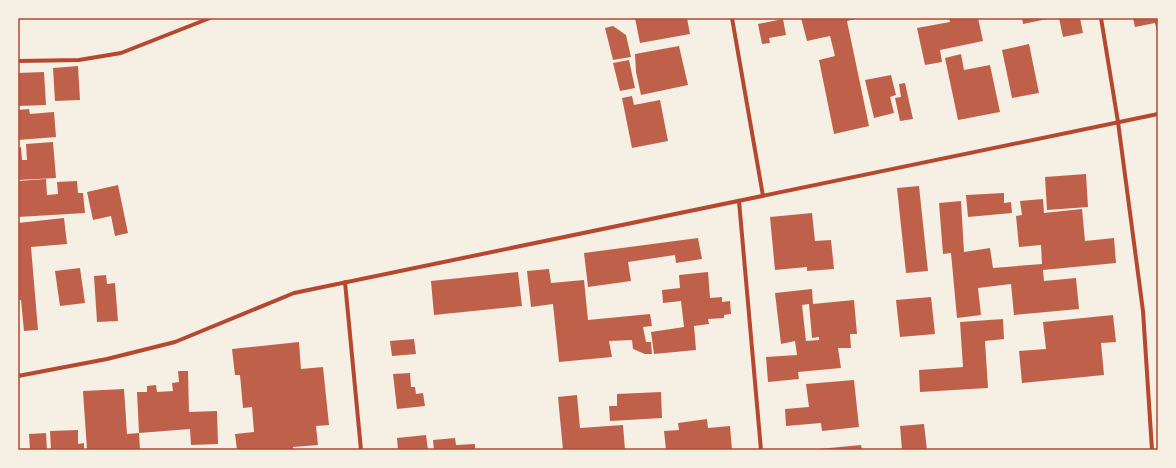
<svg xmlns="http://www.w3.org/2000/svg" width="1176" height="468" font-family="Quicksand,sans-serif">
<style>
.building{fill:#bf614a;fill-rule:evenodd}
.lines{fill:none;stroke-linecap:round;stroke-linejoin:round}
.minor{stroke:#b5482f;stroke-width:4}
.neatline{fill:none;stroke:#b5482f;stroke-width:1.5}
</style>
<rect width="100%" height="100%" fill="#f6efe4"/>
<path class="building" d="M635 18H687L690 34 640 43Z
M801 18H859L847 21 869 126 834 134 819 60 835 56 830 36 807 41Z
M949 18H978L983 41 940 50 942 62 925 65 917 28 950 22Z
M1022 18H1047V19L1023 24Z
M1059 18H1080L1083 33 1063 37Z
M1133 18H1158V35L1155 23 1135 27Z
M783 19 786 35 769 38 770 43 762 44 758 24Z
M613 26 626 35 631 57 613 60 605 28Z
M1029 44 1039 93 1012 98 1002 50Z
M679 46 688 85 641 95 636 72 635 54Z
M961 54 964 70 990 65 1000 112 958 120 945 58Z
M629 60 635 88 620 91 613 63Z
M78 66 80 100 55 101 53 68Z
M44 72 46 105 18 106V73Z
M891 75 896 95 890 97 894 113 874 118 865 80Z
M905 83 913 119 900 121 895 98 901 97 899 84Z
M632 96 634 105 660 100 668 141 632 148 622 98Z
M29 109 30 114 54 112 56 137 18 140V110Z
M53 142 56 178 18 180V148L21 147 22 160H27L26 144Z
M1086 174 1088 207 1047 210 1045 177Z
M46 179 47 195 58 194 57 182 77 181 78 193H83L85 213 18 217V181Z
M118 185 128 233 115 236 111 216 93 220 87 192Z
M919 186 928 271 906 273 897 188Z
M1004 193V203L1011 202 1012 213 968 217 966 195Z
M1043 199 1044 213 1082 209 1085 241 1114 238 1116 263 1043 270 1044 281 1076 278 1079 309 1014 315 1011 284 978 288 981 315 957 318 951 253 943 254 939 203 961 201 964 252 990 248 993 268 1042 264 1041 245 1019 247 1016 216 1022 215 1020 201Z
M812 213 815 241 831 240 834 269 807 271V267L775 270 770 217Z
M64 218 67 244 31 247 38 330 24 331 21 300H18V223Z
M698 238 702 259 676 263 675 255 628 262 631 281 588 287 584 253Z
M80 268 85 303 60 306 55 271Z
M549 269 551 283 584 280 588 320 650 314 652 326 643 327 646 342H651L652 354H645L633 349 632 340 609 341 612 357 559 362 553 304 531 307 527 271Z
M518 272 522 306 434 315 431 281Z
M708 272 710 298 722 297V302L730 301 731 314 724 315V318L708 319 709 324 694 326 696 350 654 354 651 332 684 327 681 301 663 303 662 290 680 288 679 275Z
M106 275 107 284 115 283 118 321 97 322 94 276Z
M812 289 813 304 854 300 857 334H850L851 348H838L841 368 798 372 799 379 768 382 766 357 797 355 795 341 781 344 775 293ZM809 304 812 338 819 337V340L806 341 802 305Z
M931 297 935 334 900 337 896 300Z
M1113 315 1116 342 1101 343 1104 375 1022 383 1019 351 1046 349 1043 322Z
M1003 319 1004 339 985 341 988 388 920 392 919 370 963 367 960 322Z
M414 339 416 354 392 356 390 341Z
M299 342 301 369 323 367 329 425 316 426 318 445 293 447V450H237L235 434 254 432 252 407 243 408 240 375H235L232 349Z
M178 371H188L189 412 217 411 218 444 191 445 190 429 139 433 137 392H147V386L156 385 157 392 173 391 172 383 179 382Z
M410 373 411 387H415L416 394 423 393 425 406 397 409 393 374Z
M854 380 859 427 822 431 821 423 786 426 785 409 809 407 806 384Z
M124 389 127 434 139 433 140 450H128V442V450H87L83 391Z
M661 392 662 418 610 421 609 406H617V394Z
M577 395 580 428 623 425 625 450H563L558 397Z
M707 419 708 428 730 426 732 450H666L664 431 679 430 678 423Z
M924 424 927 450H902L900 426Z
M78 430V444L84 443V450H51L50 431Z
M46 433 47 450H30L29 434Z
M426 435 428 450H398L397 438Z
M455 438 456 445 475 444V450H434L433 440Z
M861 445 862 450H819V449Z"/>
<g class="lines">
<path class="minor" d="M732 18 763 196
M1101 18 1118 122 1143 311 1152 450
M18 61 79 60 121 53 210 18
M739 201 761 450
M345 282 361 450
M18 376 107 359 175 342 294 293 1158 114"/>
</g>
<rect width="1176" height="468" fill="none" stroke="#f6efe4" stroke-width="38"/>
<rect x="19" y="19" width="1138" height="430" class="neatline"/>
</svg>
